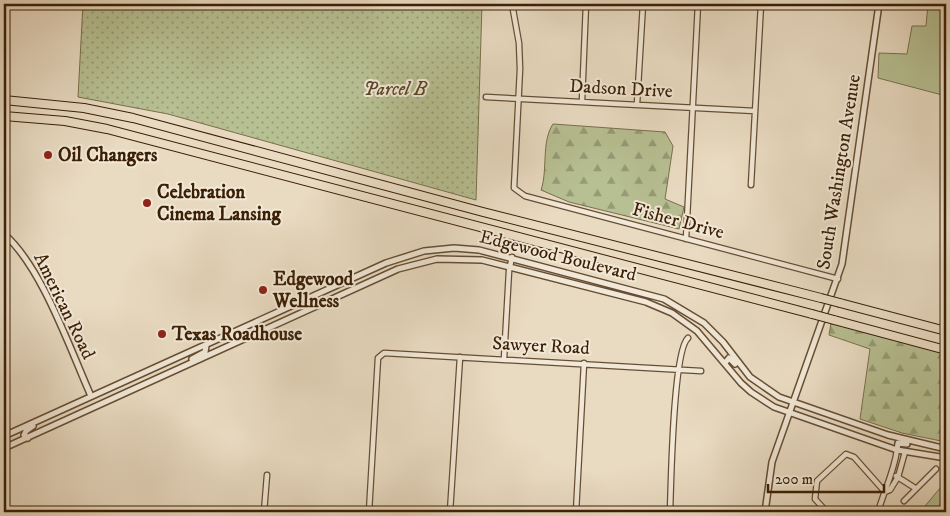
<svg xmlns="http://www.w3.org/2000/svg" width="950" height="516" font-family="'IM FELL DW Pica',serif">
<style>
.grass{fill:#b7c093;stroke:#79704c}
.forest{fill:url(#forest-firs);stroke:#79704c}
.park{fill:url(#park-dots);stroke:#79704c}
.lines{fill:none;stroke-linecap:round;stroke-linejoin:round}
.minor-casing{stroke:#664e34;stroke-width:7}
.tertiary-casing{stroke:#664e34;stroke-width:8}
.motorway-casing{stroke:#3b1f05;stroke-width:10}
.minor{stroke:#f1e8d7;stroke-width:4.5}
.tertiary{stroke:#f1e8d7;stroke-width:5}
.motorway{stroke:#e9dbc2;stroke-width:8}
.motorway-bridge-casing{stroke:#3b1f05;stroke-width:10;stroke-linecap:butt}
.motorway-bridge{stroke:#e9dbc2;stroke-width:8}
.poi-dot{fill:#8f2418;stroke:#f1e8d7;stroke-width:2}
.labels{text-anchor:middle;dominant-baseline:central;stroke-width:4;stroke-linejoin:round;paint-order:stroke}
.park-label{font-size:19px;font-style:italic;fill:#5a4728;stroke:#f1e8d7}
.street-label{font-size:19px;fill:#3b1f05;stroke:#f1e8d7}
.poi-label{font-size:19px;font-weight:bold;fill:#3b1f05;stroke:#f1e8d7;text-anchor:start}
</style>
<defs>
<pattern id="forest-firs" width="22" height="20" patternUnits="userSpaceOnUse" patternTransform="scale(1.25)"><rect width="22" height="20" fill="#b7c093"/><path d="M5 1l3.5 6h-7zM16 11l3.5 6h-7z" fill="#969b76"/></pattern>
<pattern id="park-dots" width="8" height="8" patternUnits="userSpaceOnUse" patternTransform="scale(1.25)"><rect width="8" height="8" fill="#b7c093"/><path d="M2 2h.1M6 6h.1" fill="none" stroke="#969b76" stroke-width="1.8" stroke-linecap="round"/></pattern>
</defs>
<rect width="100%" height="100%" fill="#e9dbc2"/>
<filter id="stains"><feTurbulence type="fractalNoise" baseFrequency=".004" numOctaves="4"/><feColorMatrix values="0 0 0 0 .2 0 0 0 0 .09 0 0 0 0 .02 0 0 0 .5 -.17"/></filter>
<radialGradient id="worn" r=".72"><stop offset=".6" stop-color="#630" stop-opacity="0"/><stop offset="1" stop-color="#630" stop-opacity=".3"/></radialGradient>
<path class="grass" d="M928 4H946V96L878 78 879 53 907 54 912 26H926Z"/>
<path class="forest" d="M553 124 665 132 673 146 665 199 684 207 679 229 569 202 541 190C548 170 541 142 553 124Z
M831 323 946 354V442L902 433 860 419 870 349 829 335Z
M946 481V512L941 510 938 512H920Z"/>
<path class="park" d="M83 4H482L476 200 168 114 78 97Z"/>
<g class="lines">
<g class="minor-casing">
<path id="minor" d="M512 4 519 43 520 69 514 188 525 196 838 279
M486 97 755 111
M582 101 586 4
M637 104 643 4
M751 185 761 4
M686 239 698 4
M504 359 509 271 512 257
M896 476 915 488
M885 492 890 490 898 477 905 452
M904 501 936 469
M264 512 267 475
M369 512 378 358 384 353 701 371
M450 512 460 357
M576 512 584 363
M670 512C671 485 673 351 688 338
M827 512 815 499 817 481 846 454 854 457 885 492
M878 512C884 491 894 472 897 450"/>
</g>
<g class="tertiary-casing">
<path id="tertiary" d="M4 234C42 267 70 349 91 396
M192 359 205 352 206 346
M725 363 729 358 735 364
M4 436 386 263 424 251 454 248 479 250 664 299 704 323 723 342 750 377 779 397 888 435 946 449
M28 438 24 435 26 431 33 426
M4 448 398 269 437 259 482 260 646 302 672 313 697 331 741 383 751 392 774 407 897 450 946 458
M897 450 898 443 907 444
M765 512 772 462 842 264 879 4"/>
</g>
<g class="motorway-casing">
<path id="motorway" d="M4 100 84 108 133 118 483 212 821 298
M4 116 65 121 107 129 812 314
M840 303 946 331
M834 320 946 350"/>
</g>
<use href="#minor" class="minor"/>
<use href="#tertiary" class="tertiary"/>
<use href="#motorway" class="motorway"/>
<g class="motorway-bridge-casing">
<path id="motorway-bridge" d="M821 298 840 303
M812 314 834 320"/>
</g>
<use href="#motorway-bridge" class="motorway-bridge"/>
</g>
<g class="poi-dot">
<circle cx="48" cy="155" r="5"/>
<circle cx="147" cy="203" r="5"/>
<circle cx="263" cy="290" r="5"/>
<circle cx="162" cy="334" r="5"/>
</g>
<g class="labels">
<g class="park-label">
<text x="395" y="89">Parcel B</text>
</g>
<g class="street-label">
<text transform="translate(621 89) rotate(3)">Dadson Drive</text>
<text transform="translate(839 172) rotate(-81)">South Washington Avenue</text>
<text transform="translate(678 221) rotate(15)">Fisher Drive</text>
<text transform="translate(558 256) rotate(14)">Edgewood Boulevard</text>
<text transform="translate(64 306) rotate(64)">American Road</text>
<text transform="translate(541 346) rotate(3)">Sawyer Road</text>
</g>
<g class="poi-label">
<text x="58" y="155">Oil Changers</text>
<text x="157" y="192">Celebration<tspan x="157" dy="22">Cinema Lansing</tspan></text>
<text x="273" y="279">Edgewood<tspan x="273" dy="22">Wellness</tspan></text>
<text x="172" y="334">Texas Roadhouse</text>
</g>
</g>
<rect width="950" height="516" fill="none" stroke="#e9dbc2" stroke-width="20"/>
<rect x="5" y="5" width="940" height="506" fill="none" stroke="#3b1f05" stroke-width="2.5"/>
<rect x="10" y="10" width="930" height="496" fill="none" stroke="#3b1f05"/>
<path d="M768 484v8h116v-8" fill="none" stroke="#3b1f05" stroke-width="2.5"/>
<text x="775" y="484" font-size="15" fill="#3b1f05" stroke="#f1e8d7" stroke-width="4" paint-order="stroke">200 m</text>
<rect width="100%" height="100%" filter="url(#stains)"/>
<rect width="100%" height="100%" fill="url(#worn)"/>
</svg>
